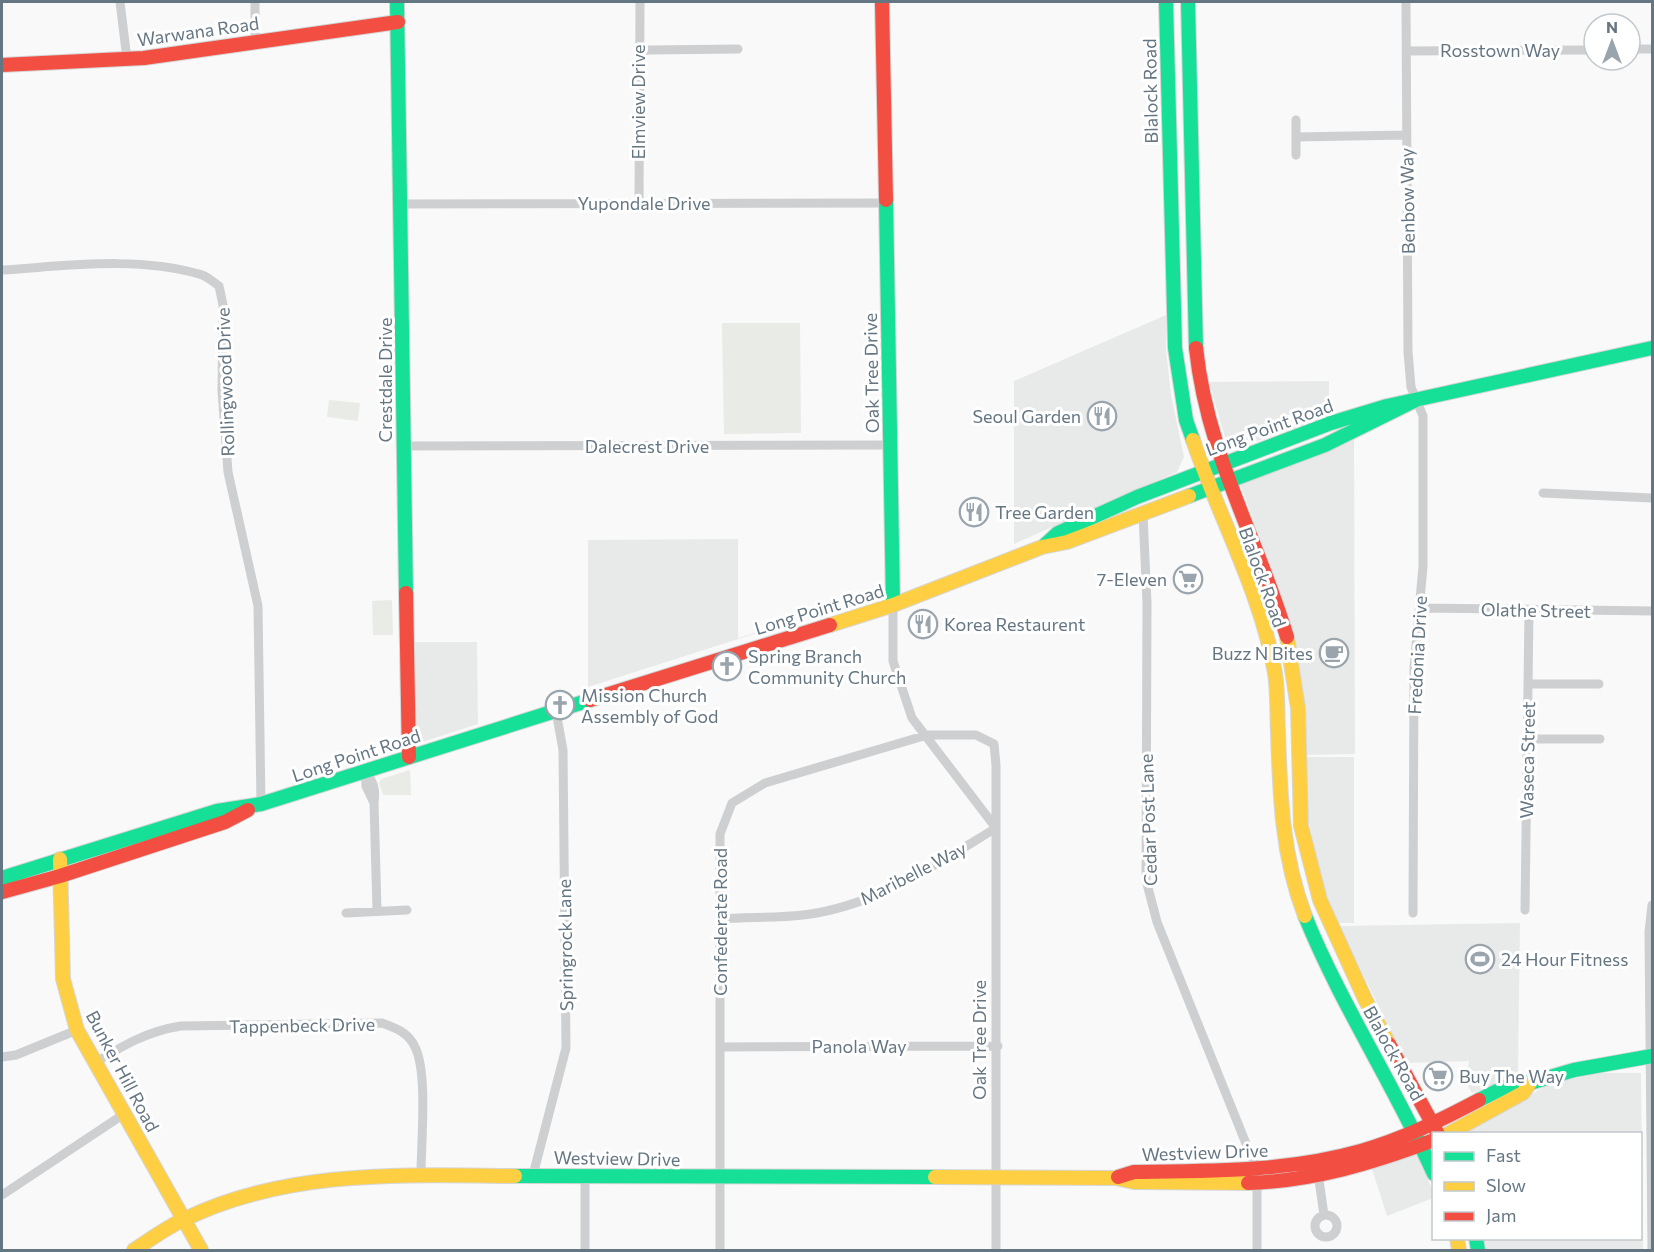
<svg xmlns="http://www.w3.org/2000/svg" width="1654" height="1252" font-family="Commissioner,sans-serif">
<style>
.built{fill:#e8e9e9}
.green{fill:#e8ebe6}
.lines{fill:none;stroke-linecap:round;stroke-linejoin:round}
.fast-casing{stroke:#d5d6d7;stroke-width:16}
.slow-casing{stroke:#d5d6d7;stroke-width:16}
.jam-casing{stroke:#d5d6d7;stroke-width:16}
.street{stroke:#cecfd0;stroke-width:9}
.fast{stroke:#16e098;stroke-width:14}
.slow{stroke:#ffcf43;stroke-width:14}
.jam{stroke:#f24e42;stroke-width:14}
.labels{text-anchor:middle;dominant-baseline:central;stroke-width:6;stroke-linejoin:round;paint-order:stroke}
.street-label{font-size:18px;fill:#657683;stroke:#fff}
.poi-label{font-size:18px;fill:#657683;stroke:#fff;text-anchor:start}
</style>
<rect width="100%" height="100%" fill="#f9f9f9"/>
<path class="built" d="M1166 315V350L1171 395 1184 457 1177 472 1014 544V381Z
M1329 381V416L1229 451 1209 382Z
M1354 438 1355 754 1304 755 1300 673 1284 603 1240 484Z
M738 539V638L876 595 588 687V540Z
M412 642H477L478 724 416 744Z
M1305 757H1354V923H1336L1318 869 1308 816Z
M1520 923 1518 1074 1472 1093 1466 1083 1469 1061 1407 1063 1339 926Z
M1594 1073H1641L1643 1250H1482L1480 1239 1640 1238V1134H1459L1546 1086Z
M1417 1152 1433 1192V1198L1387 1216 1372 1169Z"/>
<path class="green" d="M800 323 801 433 724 434 722 323Z
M329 400 360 403 358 421 327 417Z
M392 600 393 635H373L372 601Z
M410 770 411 795H383L379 783 381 779Z"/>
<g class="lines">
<g class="fast-casing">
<path id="fast" d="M397 2 406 593
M1166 2 1175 348 1186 420 1193 440
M1188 2 1196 348
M886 200 893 605
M1189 496 1325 445 1416 400
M1045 545 1058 533 1137 497 1331 423 1387 406 1652 348
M2 878 217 811 261 804 590 700
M1305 916C1341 1005 1395 1086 1434 1174
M1479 1100 1517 1081 1530 1083 1574 1070 1652 1056
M515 1176 935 1177
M1476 1238 1478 1250"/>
</g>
<g class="slow-casing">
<path id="slow" d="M1193 440C1219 518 1261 592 1275 673 1278 692 1277 713 1278 732 1280 796 1282 856 1305 916
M830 625 893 605 1042 547 1067 542 1189 496
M1287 637 1298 708 1301 826 1320 900 1365 999 1389 1044
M60 859 63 979 77 1030 201 1250
M1448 1134 1523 1093 1530 1083
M935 1177 1116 1178 1134 1182 1248 1183
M1457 1238 1459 1250
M134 1250C151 1239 167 1227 185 1219 288 1169 404 1175 515 1176"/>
</g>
<g class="jam-casing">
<path id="jam" d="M882 2 886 200
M2 65 144 58 398 22
M1196 348C1207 454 1257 537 1287 637
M406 593 409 757
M590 700 830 625
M2 892 60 876 225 822 248 810
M1389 1044 1438 1134
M1118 1177 1134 1172C1210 1171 1287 1172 1361 1151 1403 1139 1441 1120 1479 1100
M1248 1183C1313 1181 1373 1163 1434 1140"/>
</g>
<path class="street" d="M120 2 127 59
M255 2V41
M1406 2 1408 352 1411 387 1423 416V566L1414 668 1413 913
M1630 49H1652
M1406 51 1594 50
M638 53 649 50 738 49
M1296 120V137L1406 135
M1296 137V155
M639 203 640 2
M401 204 887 203
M2 270C66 266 136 256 199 274 206 275 213 282 219 286L223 305 222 391 228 472 258 606 261 804
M403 446 890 445
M1543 493 1652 498
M1143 514 1147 603 1146 880 1157 922 1257 1171V1250
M893 605V661L912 718 996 828V1250
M1420 608 1652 611
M1528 684H1599
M1528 739H1600
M374 803 366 786 365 771C374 782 376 790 374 803L377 910
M1525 910 1529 611
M346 913 407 910
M720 1047 998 1046
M2 1057 16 1055 77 1030
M96 1062C124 1045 148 1031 181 1026L382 1023C396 1028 409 1033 415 1047 428 1073 421 1143 421 1174
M1318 1173 1324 1215
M533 1175 566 1048 563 750 556 711
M2 1195 124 1114
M1315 1226a11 11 0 1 1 22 0a11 11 0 1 1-22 0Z
M585 1250V1175
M720 1250V834L732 803 765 783 927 735H976L994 744 996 765V828C937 864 874 907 803 915 776 918 748 917 720 919
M1652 1250 1649 932 1652 905"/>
<use href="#fast" class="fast"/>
<use href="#slow" class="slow"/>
<use href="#jam" class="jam"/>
</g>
<defs>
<g id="restaurant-ring" transform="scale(1.5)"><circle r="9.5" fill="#fff" stroke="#99a4ac" stroke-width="1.5"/><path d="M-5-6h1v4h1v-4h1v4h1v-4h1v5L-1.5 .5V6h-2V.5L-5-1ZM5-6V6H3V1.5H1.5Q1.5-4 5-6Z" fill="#99a4ac"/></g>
<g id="supermarket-ring" transform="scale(1.5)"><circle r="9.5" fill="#fff" stroke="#99a4ac" stroke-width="1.5"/><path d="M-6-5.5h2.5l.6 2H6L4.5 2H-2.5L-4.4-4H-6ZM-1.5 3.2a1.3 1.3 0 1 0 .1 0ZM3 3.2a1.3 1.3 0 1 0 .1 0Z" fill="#99a4ac"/></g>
<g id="cafe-ring" transform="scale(1.5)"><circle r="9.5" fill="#fff" stroke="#99a4ac" stroke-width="1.5"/><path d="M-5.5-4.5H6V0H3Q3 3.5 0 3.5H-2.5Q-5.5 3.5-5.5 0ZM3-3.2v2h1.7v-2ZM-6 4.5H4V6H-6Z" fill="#99a4ac"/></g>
<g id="church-ring" transform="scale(1.5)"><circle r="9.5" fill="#fff" stroke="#99a4ac" stroke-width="1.5"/><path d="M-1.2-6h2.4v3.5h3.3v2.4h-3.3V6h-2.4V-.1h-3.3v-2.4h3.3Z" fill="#99a4ac"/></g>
<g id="stadium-ring" transform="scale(1.5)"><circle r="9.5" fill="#fff" stroke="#99a4ac" stroke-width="1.5"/><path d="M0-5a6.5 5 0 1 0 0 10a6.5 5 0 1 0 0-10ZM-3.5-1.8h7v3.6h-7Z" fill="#99a4ac"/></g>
</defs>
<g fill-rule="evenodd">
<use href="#restaurant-ring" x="1102" y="416"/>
<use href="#restaurant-ring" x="974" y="512"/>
<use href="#supermarket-ring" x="1188" y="579"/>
<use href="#restaurant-ring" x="923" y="624"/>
<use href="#cafe-ring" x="1334" y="653"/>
<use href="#church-ring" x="727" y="666"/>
<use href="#church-ring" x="560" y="705"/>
<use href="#stadium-ring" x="1480" y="959"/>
<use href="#supermarket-ring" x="1438" y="1076"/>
</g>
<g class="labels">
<g class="street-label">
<text transform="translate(198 31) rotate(-8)">Warwana Road</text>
<text x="1500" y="50">Rosstown Way</text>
<text transform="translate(1150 91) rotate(-91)">Blalock Road</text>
<text transform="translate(638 102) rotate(-90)">Elmview Drive</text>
<text transform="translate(1407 201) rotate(-91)">Benbow Way</text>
<text x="644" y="203">Yupondale Drive</text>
<text transform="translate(871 373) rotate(-91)">Oak Tree Drive</text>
<text transform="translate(385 380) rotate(-90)">Crestdale Drive</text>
<text transform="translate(225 382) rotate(-92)">Rollingwood Drive</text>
<text transform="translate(1269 427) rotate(-20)">Long Point Road</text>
<text x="647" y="446">Dalecrest Drive</text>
<text transform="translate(1263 577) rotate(70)">Blalock Road</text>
<text transform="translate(819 609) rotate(-17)">Long Point Road</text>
<text transform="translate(1536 610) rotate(1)">Olathe Street</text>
<text transform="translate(1417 655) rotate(-87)">Fredonia Drive</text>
<text transform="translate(356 755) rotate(-18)">Long Point Road</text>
<text transform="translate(1527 760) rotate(-89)">Waseca Street</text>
<text transform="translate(1148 820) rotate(-92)">Cedar Post Lane</text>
<text transform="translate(913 873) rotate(-27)">Maribelle Way</text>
<text transform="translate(720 922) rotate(-90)">Confederate Road</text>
<text transform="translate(565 945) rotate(-91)">Springrock Lane</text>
<text transform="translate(302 1025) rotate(-1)">Tappenbeck Drive</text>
<text transform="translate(979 1040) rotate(-90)">Oak Tree Drive</text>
<text x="859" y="1046">Panola Way</text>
<text transform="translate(1394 1053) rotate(61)">Blalock Road</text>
<text transform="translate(123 1071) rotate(62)">Bunker Hill Road</text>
<text transform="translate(1205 1152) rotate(-2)">Westview Drive</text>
<text transform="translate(617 1158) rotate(1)">Westview Drive</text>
</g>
<g class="poi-label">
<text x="1081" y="416" text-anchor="end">Seoul Garden</text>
<text x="995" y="512">Tree Garden</text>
<text x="1167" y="579" text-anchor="end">7-Eleven</text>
<text x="944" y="624">Korea Restaurent</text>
<text x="1313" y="653" text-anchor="end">Buzz N Bites</text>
<text x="748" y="656">Spring Branch<tspan x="748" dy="21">Community Church</tspan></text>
<text x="581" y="695">Mission Church<tspan x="581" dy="21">Assembly of God</tspan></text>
<text x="1501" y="959">24 Hour Fitness</text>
<text x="1459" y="1076">Buy The Way</text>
</g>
</g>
<rect width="1654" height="1252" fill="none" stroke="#657683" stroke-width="6"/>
<rect x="1432" y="1132" width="210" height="108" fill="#ffffff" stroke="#c1c8cd" stroke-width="1.5"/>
<rect x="1444" y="1152" width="30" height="9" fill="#16e098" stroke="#c1c8cd" stroke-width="1.5"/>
<text x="1486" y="1162" font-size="18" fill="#657683">Fast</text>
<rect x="1444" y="1182" width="30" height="9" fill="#ffcf43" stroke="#c1c8cd" stroke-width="1.5"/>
<text x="1486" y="1192" font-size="18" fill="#657683">Slow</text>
<rect x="1444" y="1212" width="30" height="9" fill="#f24e42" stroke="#c1c8cd" stroke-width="1.5"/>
<text x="1486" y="1222" font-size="18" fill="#657683">Jam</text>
<g transform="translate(1612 42)"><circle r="28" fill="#ffffff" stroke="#c1c8cd" stroke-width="1.5"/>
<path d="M0-4.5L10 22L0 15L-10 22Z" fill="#99a4ac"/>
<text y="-9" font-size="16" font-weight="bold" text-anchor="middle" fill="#657683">N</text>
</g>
</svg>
